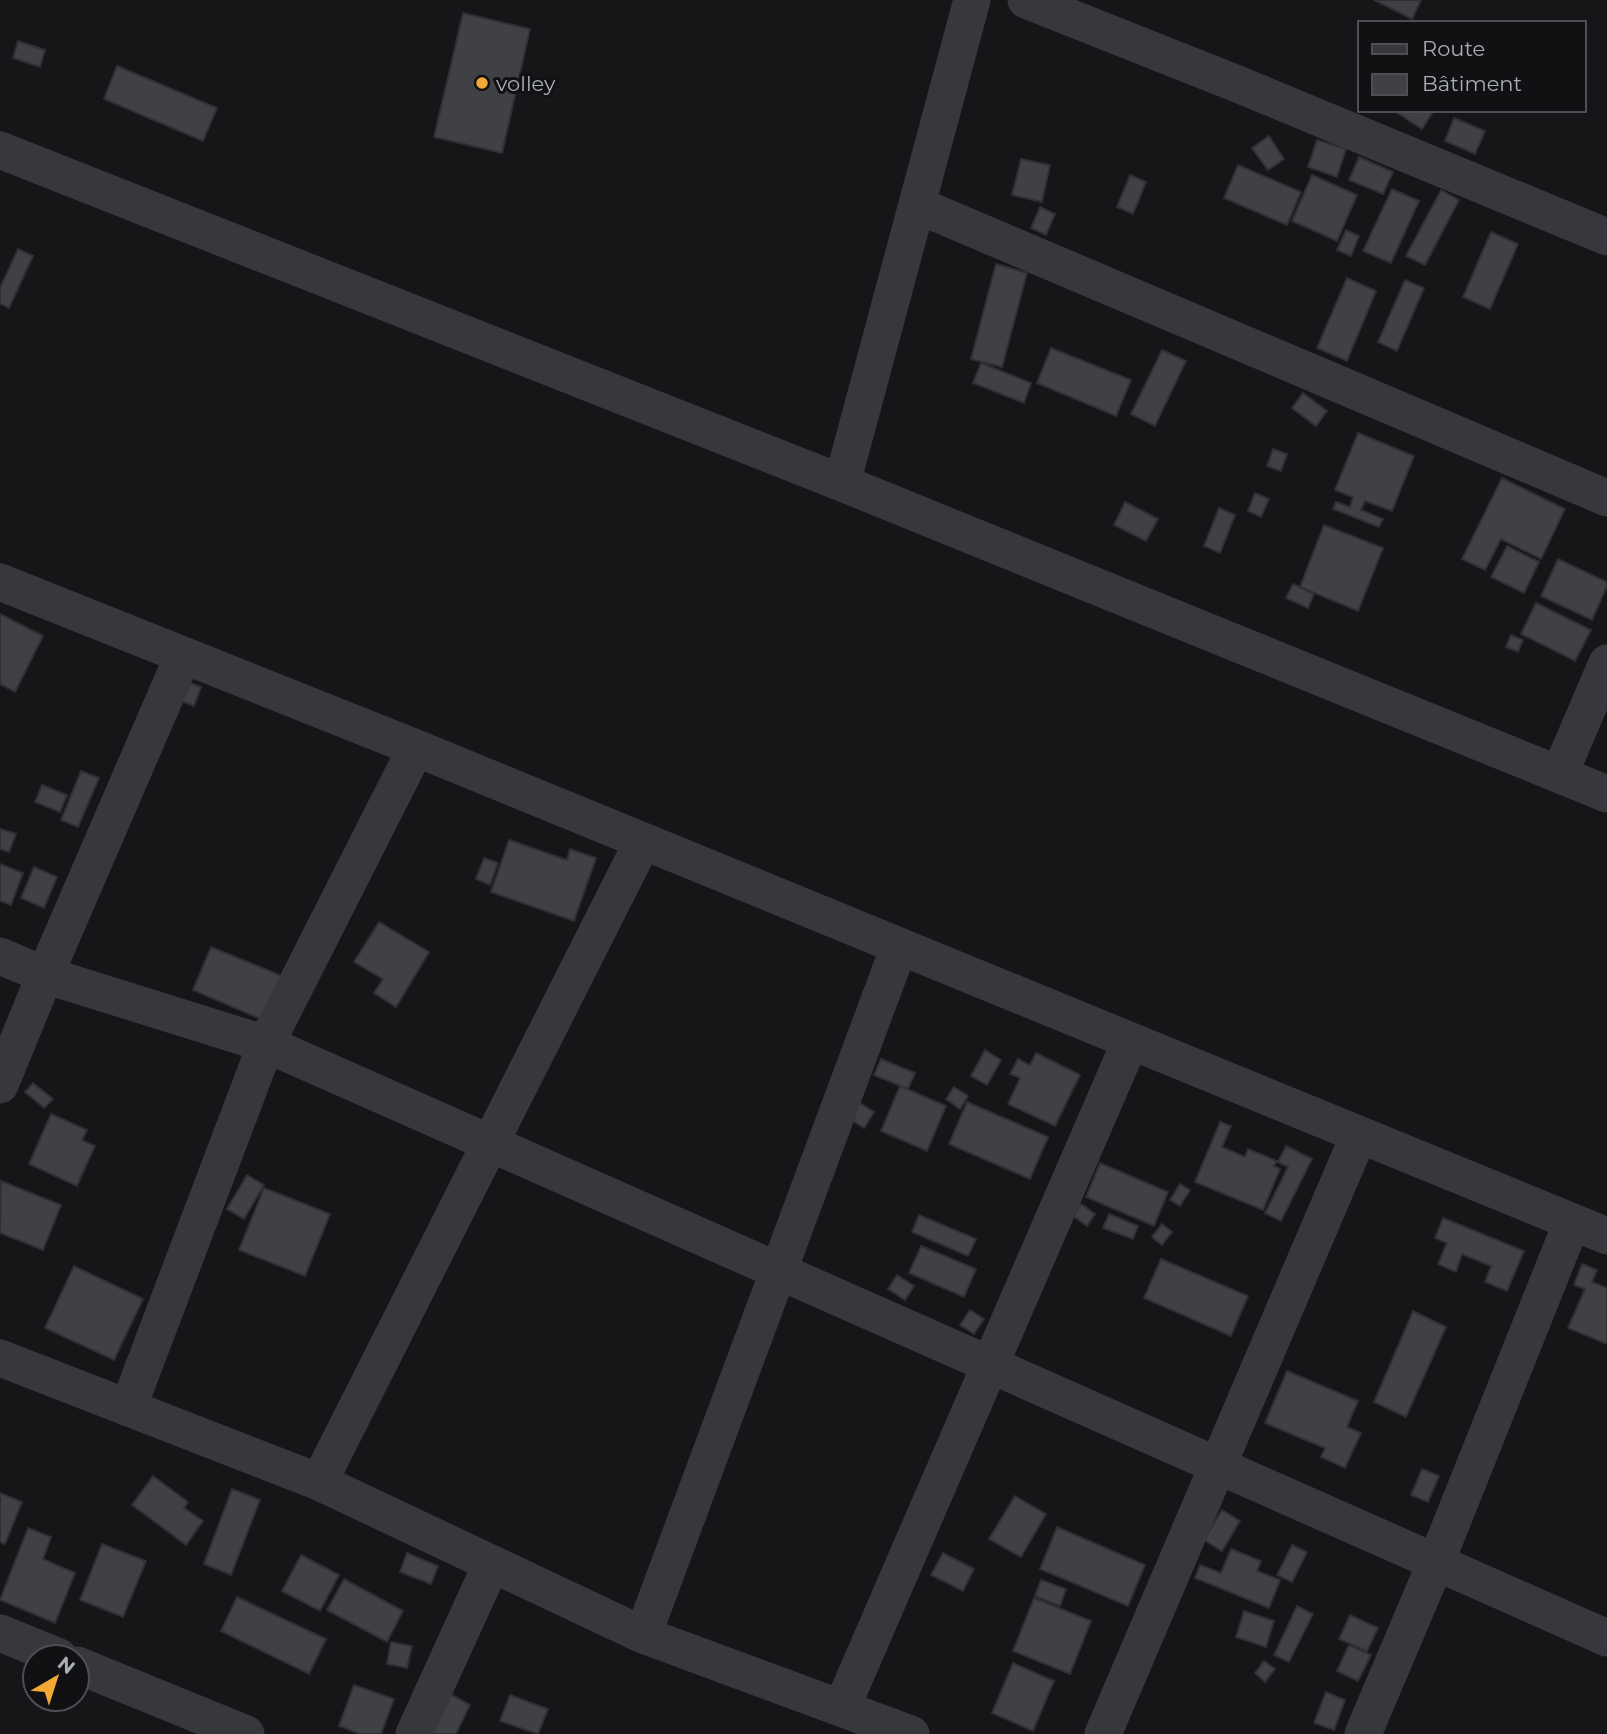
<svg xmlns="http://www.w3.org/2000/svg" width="1607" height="1734" font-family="Montserrat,sans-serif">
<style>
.building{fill:#404145;stroke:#303034;stroke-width:2}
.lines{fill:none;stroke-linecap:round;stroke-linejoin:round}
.street{stroke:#37383d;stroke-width:37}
.poi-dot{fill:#f2a833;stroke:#111113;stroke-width:2.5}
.labels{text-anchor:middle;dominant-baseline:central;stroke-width:6;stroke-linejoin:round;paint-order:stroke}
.poi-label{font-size:21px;fill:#a8adb8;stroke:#111113;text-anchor:start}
</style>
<rect width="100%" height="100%" fill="#161618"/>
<path class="building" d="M1374 0H1421L1412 19Z
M463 13 530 29 502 153 434 137Z
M18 41 45 50 40 67 13 58Z
M117 66 217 108 203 141 104 99Z
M1393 110H1434L1422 129Z
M1454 118 1485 131 1475 154 1445 141Z
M1269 136 1284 159 1268 170 1252 148Z
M1317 140 1346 149 1337 177 1308 167Z
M1359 157 1393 172 1383 194 1349 180Z
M1021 159 1050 165 1042 202 1012 195Z
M1238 165 1301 192 1287 225 1224 198Z
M1130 175 1146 182 1133 214 1117 207Z
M1312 175 1357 195 1337 241 1292 221Z
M1392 189 1419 201 1391 263 1363 251Z
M1441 190 1459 200 1425 265 1406 256Z
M1040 207 1055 214 1046 235 1031 228Z
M1346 230 1359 236 1351 256 1337 250Z
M1491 232 1518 244 1490 309 1463 297Z
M18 249 33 256 9 308 0 303V288Z
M996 264 1027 273 1002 367 971 359Z
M1347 278 1376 291 1347 361 1317 348Z
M1405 280 1424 288 1397 351 1378 342Z
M1051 348 1131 380 1116 416 1037 383Z
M1162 350 1186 361 1155 426 1131 414Z
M981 363 1031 383 1024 403 973 383Z
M1303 393 1327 411 1316 426 1292 408Z
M1358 433 1414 456 1392 511 1365 501 1361 510 1383 519 1379 527 1333 509 1336 502 1350 507 1353 497 1335 490Z
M1273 449 1287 454 1281 471 1267 466Z
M1502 478 1565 509 1541 559 1501 539 1485 570 1462 559Z
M1255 493 1269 499 1261 517 1248 511Z
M1125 502 1158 519 1146 541 1114 525Z
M1219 508 1235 515 1220 553 1204 546Z
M1324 525 1383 548 1358 611 1300 587Z
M1507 546 1539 562 1524 593 1491 577Z
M1558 559 1607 582V586L1592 620 1541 596Z
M1293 584 1314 594 1308 608 1286 598Z
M1536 603 1591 630 1575 661 1521 634Z
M0 614 43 636 15 692 0 684Z
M1511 635 1523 640 1518 652 1506 647Z
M182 680 201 687 194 706 176 699Z
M81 771 99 778 78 827 61 820Z
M42 785 67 795 60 812 35 802Z
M0 829 16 834 9 852 0 849Z
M509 840 567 860 570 849 596 858 574 921 491 892Z
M484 858 498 863 490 885 476 879Z
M0 864 23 873 11 905 0 901Z
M34 867 57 877 44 908 21 898Z
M379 922 429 952 396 1007 374 993 383 979 354 962Z
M211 947 282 976 263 1020 193 990Z
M985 1050 1001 1060 987 1085 971 1076Z
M1036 1053 1080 1075 1055 1126 1008 1104 1020 1078 1010 1074 1018 1059 1030 1065Z
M881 1059 915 1073 908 1089 874 1075Z
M33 1083 53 1099 44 1108 25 1092Z
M900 1086 946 1106 927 1151 881 1131Z
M954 1087 968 1096 960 1109 946 1099Z
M967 1102 1048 1137 1030 1179 949 1144Z
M860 1103 874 1112 864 1128 850 1119Z
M51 1114 87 1130 82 1140 95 1146 77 1186 29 1164Z
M1220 1122 1231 1126 1222 1147 1245 1157 1248 1149 1277 1161 1274 1166 1280 1169 1263 1210 1195 1182Z
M1286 1146 1312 1159 1281 1221 1265 1213 1288 1167 1278 1162Z
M1100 1163 1168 1192 1154 1226 1086 1197Z
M247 1175 264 1185 244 1219 227 1209Z
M1 1181 61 1205 43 1250 0 1233Z
M1180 1184 1190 1190 1180 1206 1170 1200Z
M264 1188 330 1214 305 1276 239 1250Z
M1081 1204 1095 1214 1087 1226 1073 1216Z
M1109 1214 1138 1226 1133 1239 1103 1228Z
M919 1215 976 1239 968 1256 912 1232Z
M1443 1218 1524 1251 1507 1291 1485 1282 1491 1266 1462 1254 1456 1272 1438 1264 1447 1243 1435 1238Z
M1162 1224 1172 1232 1162 1245 1152 1237Z
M921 1246 976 1269 964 1297 909 1273Z
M1161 1259 1248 1296 1231 1336 1144 1298Z
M1582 1264 1597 1270 1592 1282 1607 1288V1344L1568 1328 1585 1289 1574 1285Z
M74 1266 143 1299 114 1360 45 1328Z
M897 1275 914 1286 905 1300 888 1289Z
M970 1310 984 1319 974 1334 960 1325Z
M1413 1311 1446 1327 1406 1417 1374 1402Z
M1287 1371 1358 1401 1347 1427 1361 1433 1345 1468 1321 1457 1325 1448 1265 1423Z
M1422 1469 1439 1476 1428 1502 1411 1495Z
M153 1476 188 1502 184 1508 203 1521 186 1545 132 1505Z
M232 1489 260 1500 231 1575 204 1564Z
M0 1493 22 1502 5 1544 0 1542Z
M1015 1496 1046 1514 1021 1557 989 1539Z
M1222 1510 1240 1521 1222 1551 1204 1540Z
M1057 1527 1145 1565 1128 1606 1040 1569Z
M28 1528 51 1537 43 1559 75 1573 55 1623 0 1600Z
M102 1544 146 1561 123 1617 80 1600Z
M1292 1545 1307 1552 1292 1582 1277 1575Z
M1231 1549 1261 1561 1257 1571 1280 1580 1269 1608 1195 1578 1200 1565 1221 1573Z
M407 1553 438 1566 431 1584 400 1572Z
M943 1553 974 1569 963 1591 931 1575Z
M301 1555 339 1575 320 1611 282 1591Z
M344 1579 403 1611 387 1642 327 1610Z
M1041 1580 1066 1589 1060 1606 1035 1596Z
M237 1597 326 1639 309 1674 221 1631Z
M1034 1598 1091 1621 1070 1674 1013 1651Z
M1297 1606 1313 1614 1289 1662 1274 1655Z
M1244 1611 1274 1621 1266 1647 1236 1637Z
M1350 1615 1378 1628 1367 1651 1339 1639Z
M391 1642 412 1646 407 1668 387 1664Z
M1349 1645 1371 1655 1358 1681 1337 1671Z
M1264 1661 1275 1669 1265 1682 1255 1673Z
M1013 1663 1054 1681 1033 1731 992 1713Z
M354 1685 394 1699 381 1734H360L339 1726Z
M1326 1692 1345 1700 1334 1730 1314 1723Z
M450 1694 470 1705 456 1734H430Z
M510 1695 548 1709 538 1734 500 1721Z"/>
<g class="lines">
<path class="street" d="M1026 0 1240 85 1607 237
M0 150 842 483 1607 794
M917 205 1607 498
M842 483 972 0
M0 582 416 748 1607 1236
M1560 773 1607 663
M0 956 45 975 266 1044 1607 1638
M0 1085 45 975 183 656
M0 1358 319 1482 643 1635 911 1734
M128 1408 266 1044 416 748
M319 1482 643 841
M0 1633 59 1657
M643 1635 899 947
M77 1665 246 1734
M842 1707 1130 1042
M414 1734 491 1565
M1103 1734 1359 1135
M1363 1734 1436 1562 1572 1222"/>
</g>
<circle class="poi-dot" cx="482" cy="83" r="7"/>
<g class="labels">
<g class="poi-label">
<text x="496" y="83">volley</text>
</g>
</g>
<rect x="1358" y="21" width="228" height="91" fill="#111113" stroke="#4d4f55" stroke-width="2"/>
<rect x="1372" y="44" width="35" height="10" fill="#37383d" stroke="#4d4f55" stroke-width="2"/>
<text x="1422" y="56" font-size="21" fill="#a8adb8">Route</text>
<rect x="1372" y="74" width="35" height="21" fill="#404145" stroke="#4d4f55" stroke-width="2"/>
<text x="1422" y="91" font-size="21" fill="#a8adb8">Bâtiment</text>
<g transform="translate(56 1678) rotate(39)"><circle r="33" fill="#111113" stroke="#4d4f55" stroke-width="2"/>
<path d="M0-5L12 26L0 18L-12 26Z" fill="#f2a833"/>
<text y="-10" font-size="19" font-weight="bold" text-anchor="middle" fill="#a8adb8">N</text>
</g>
</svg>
